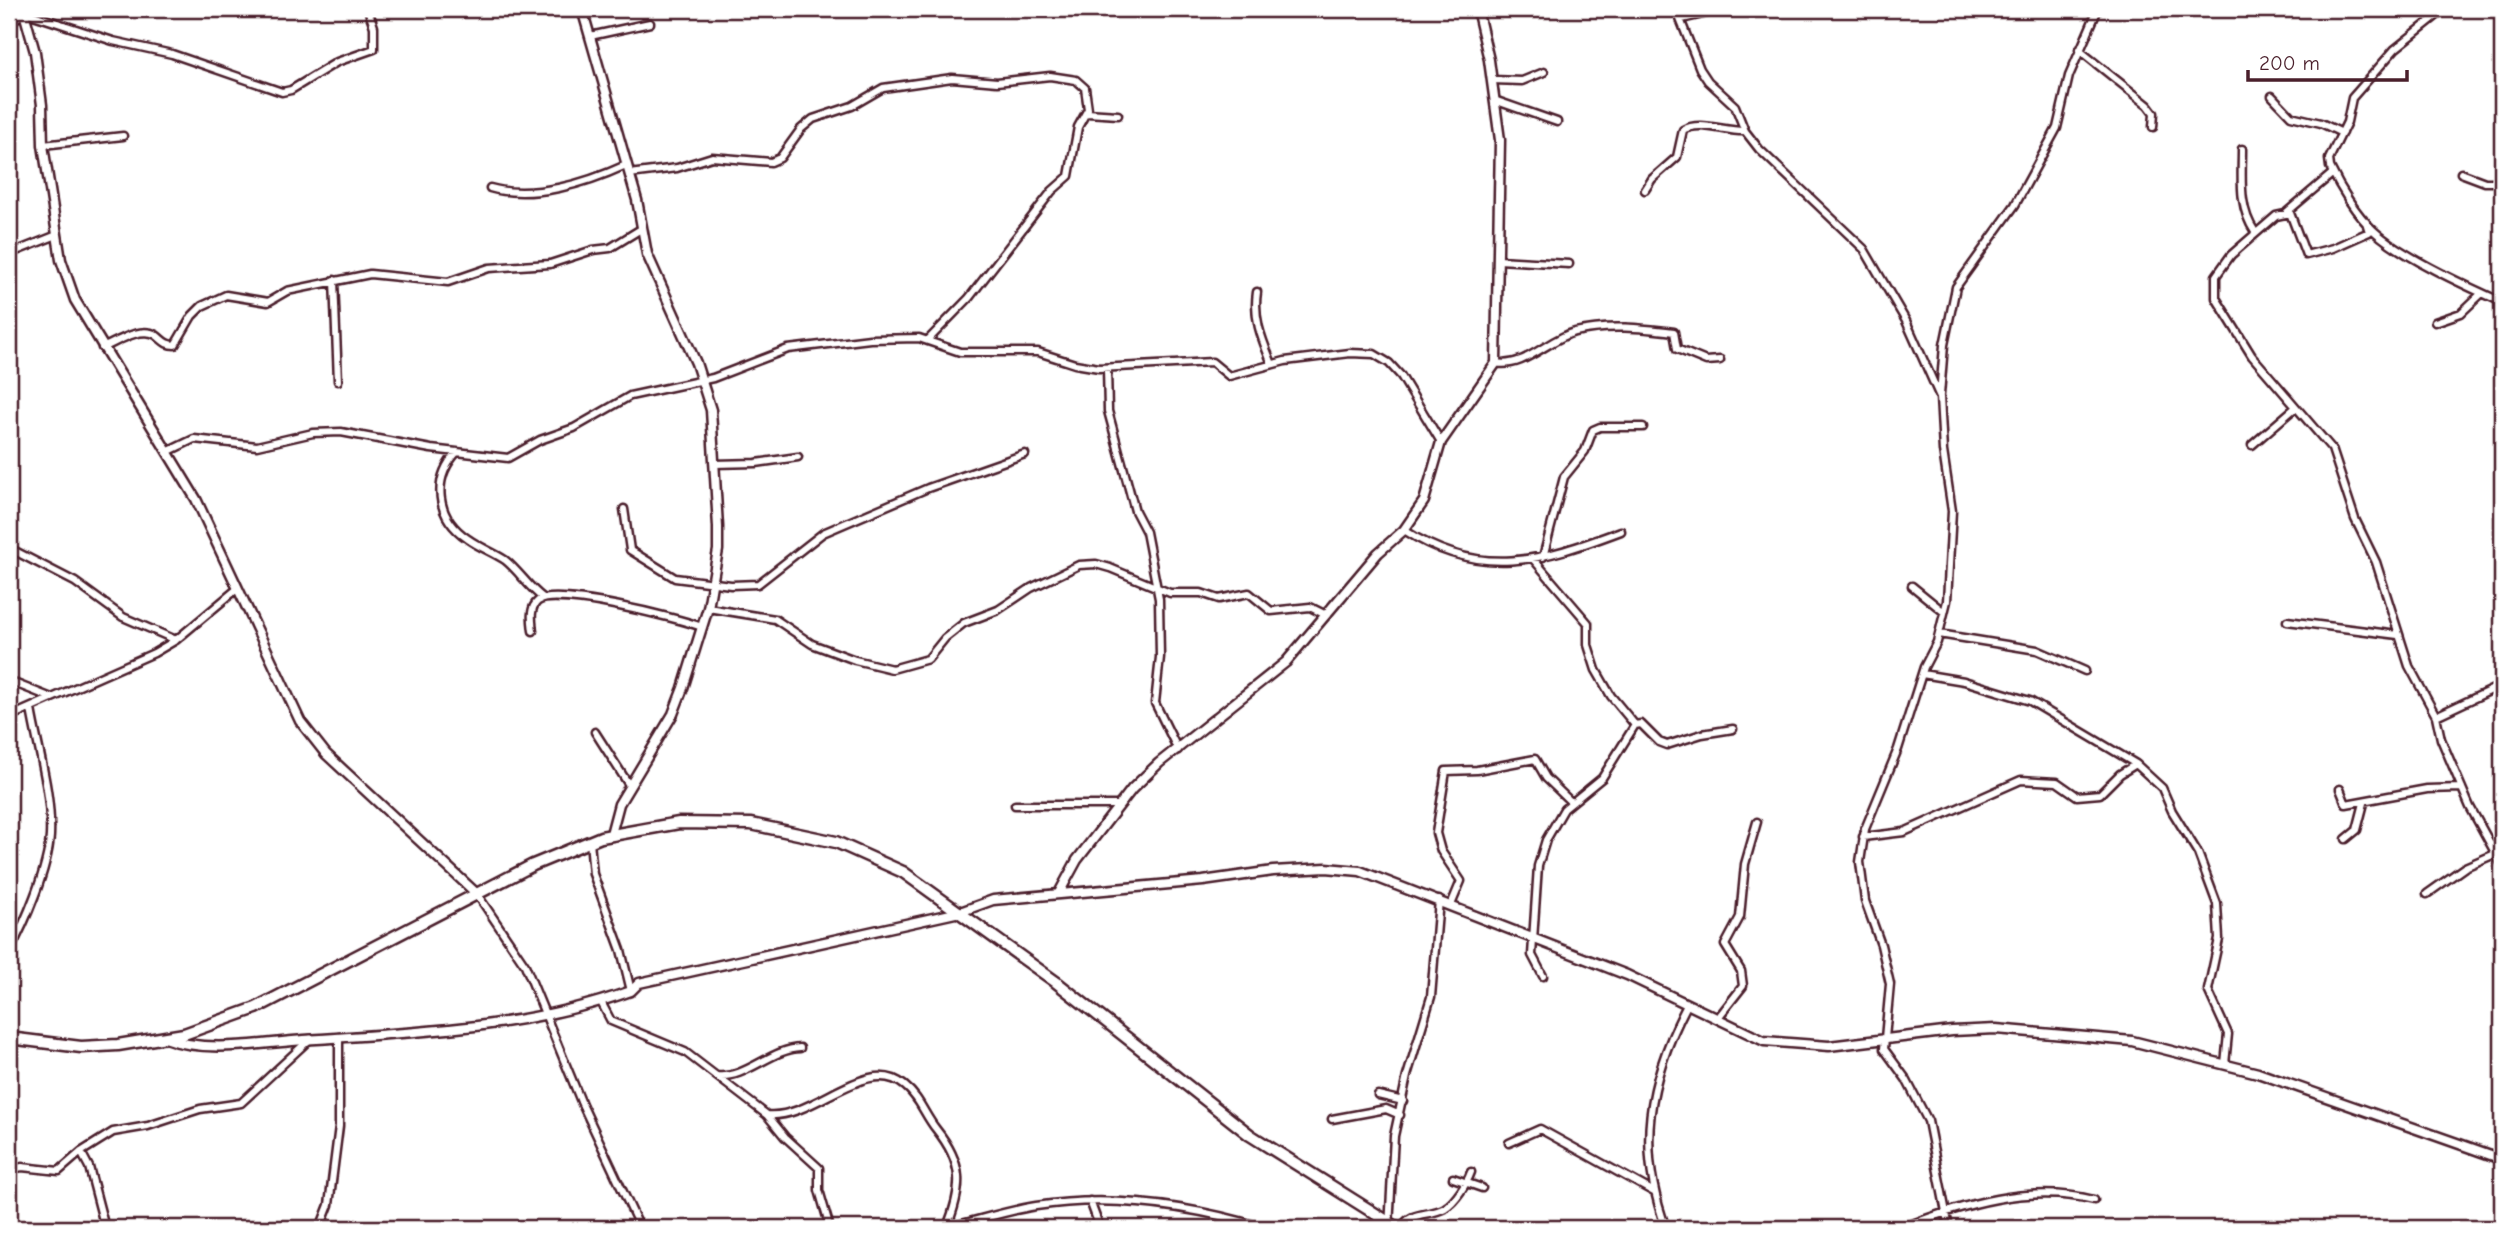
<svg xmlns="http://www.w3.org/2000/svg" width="2511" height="1237" font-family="'Comic Neue',sans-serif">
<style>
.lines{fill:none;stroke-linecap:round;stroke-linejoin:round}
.minor-casing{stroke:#4a1f2b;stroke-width:11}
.tertiary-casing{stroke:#4a1f2b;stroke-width:13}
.primary-casing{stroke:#4a1f2b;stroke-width:15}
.minor{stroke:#fff;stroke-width:6}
.tertiary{stroke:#fff;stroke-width:8}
.primary{stroke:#fff;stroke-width:10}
</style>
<rect width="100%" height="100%" fill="#fff"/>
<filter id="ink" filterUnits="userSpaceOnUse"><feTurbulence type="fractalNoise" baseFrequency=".0143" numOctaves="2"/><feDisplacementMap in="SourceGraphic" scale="14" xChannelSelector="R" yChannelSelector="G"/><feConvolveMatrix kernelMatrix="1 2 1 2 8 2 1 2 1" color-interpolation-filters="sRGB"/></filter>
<g filter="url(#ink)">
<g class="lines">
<g class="minor-casing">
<path id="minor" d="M1676 9 1700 69 1708 81 1735 106 1745 131 1759 149 1864 249 1906 321 1940 397 1943 451 1952 511 1947 601 1937 642 1924 667 1898 749 1865 829 1860 862 1865 901 1881 945 1890 984 1884 1049 1906 1079 1928 1121 1949 1228
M1797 9H1822
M2445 9 2395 49 2352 98 2347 122 2329 159 2330 167C2340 188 2356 214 2373 230 2402 257 2466 286 2502 302
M1682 19 1725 9
M9 24 24 12 113 41 172 54 282 92 291 90 337 62 374 49V27L368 9
M590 36 650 23
M2079 50 2148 105 2154 113 2153 127
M1492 80 1522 81 1544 72
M2272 96 2291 116 2321 123 2342 133
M1494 100 1557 122
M1087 113 1118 115
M43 145 123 136
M2242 149C2242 178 2238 207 2255 232
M2461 173 2485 182H2502
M629 174 677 168 712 157 771 162 780 158 801 129 813 119 852 106 883 88 952 78 997 82 1050 76 1076 80 1085 88 1088 109 1078 127 1069 176 1052 191 969 298 928 340
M490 188C533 200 587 183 626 165
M1645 190 1652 179 1677 157 1683 130C1700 120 1725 132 1745 131
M2287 212 2333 173
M2366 222 2369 232 2333 248 2306 255 2290 213 2276 216 2231 255 2216 276V298L2252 356 2332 449 2355 519 2376 562 2409 666 2436 716 2441 739 2470 807 2502 865
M9 254 57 235
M1498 260 1569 264
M334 280 338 381
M1257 292C1253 319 1262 339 1272 364
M2435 322 2461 313 2482 293
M102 348C117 342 140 326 156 335 163 340 165 345 175 345L192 316 202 306 226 295 268 302 287 291 370 274 448 282 489 268 550 264 593 250 610 248 641 229
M1496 363C1524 369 1548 339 1575 332 1608 324 1642 328 1674 332L1677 349 1706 361 1720 360
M1107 368 1108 411 1135 511 1146 532 1159 599 1160 657 1155 703 1178 750
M1940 395 1944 345 1956 287 2015 205 2057 128 2069 76 2098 9
M2252 445 2296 407
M167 452 194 439 257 446 313 433 341 432 431 449 508 458 540 440 574 428 630 396 713 378 788 349 870 339 919 338 960 352H1038L1075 364 1099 368 1212 362 1229 376 1285 361 1350 353 1374 354 1389 363 1401 376 1441 442
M457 452C432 479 435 517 468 539 479 547 493 552 505 560 519 571 528 587 543 598
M714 464 756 463 798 457
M624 509 630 550 675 578 731 585 758 584 823 533 928 488 1025 454
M1404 530C1481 580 1541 561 1621 531
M9 548 75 582 123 617 176 640
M1543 557 1564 477 1585 451 1593 430 1600 427H1643
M1534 560 1588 623V645L1596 670 1611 696 1635 725 1602 778 1564 809 1546 840 1538 866 1532 955 1543 976
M1912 586 1944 612
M708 608 775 619 812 644 855 660 892 669 928 659 945 638 964 623 998 610 1031 588 1079 565 1096 564 1110 568 1170 593H1201L1219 599 1249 593 1271 611 1310 607 1326 615
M2287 621 2398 635
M533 631C532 622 529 608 538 601 556 588 679 618 702 627
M1939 634 2037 650 2085 671
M1922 674 1964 681 2030 701 2136 764
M9 681 52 698
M2436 716 2502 685
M9 717 154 653 176 640 237 589
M1635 725 1641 724 1659 742 1667 745 1702 734 1733 729
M595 732 629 785
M2340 789 2346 804 2427 789 2462 788
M1015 805H1118
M1863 837 1904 832 2021 780 2057 782 2077 796 2100 794 2120 774 2136 764 2162 788 2172 811 2198 853 2217 904 2219 939 2208 990 2228 1034 2225 1064
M2346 839 2357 830 2364 803
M590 841 593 874 621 950 631 991
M477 894 525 965 582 1104 640 1228
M2427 894 2465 867 2495 854
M1451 905 1461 881 1441 851 1436 833 1446 771 1477 770 1535 759 1546 778 1571 802
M9 952C25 923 48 869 50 836 52 794 38 750 31 709
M2499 961 2502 959
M601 1002 611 1021 685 1052 767 1115C814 1120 867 1053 905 1086 920 1098 924 1114 936 1129 964 1164 963 1187 947 1227
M1717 1019 1743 986 1741 971 1725 945 1740 917 1745 864 1757 822
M717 1076C746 1079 771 1049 800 1048
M1378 1095 1403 1101
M767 1115 785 1137 819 1168V1190L830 1228
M1332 1119 1386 1109 1400 1115
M1509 1143 1540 1129 1654 1192
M81 1152 89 1167 105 1228
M9 1170 22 1167 59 1171 81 1152 113 1132 148 1126 200 1109 241 1103 310 1039
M1453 1178 1482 1188
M1090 1201 1100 1228
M320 1228 329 1205 339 1126V1037
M946 1228C976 1221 1005 1211 1036 1206 1112 1194 1192 1206 1265 1228
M1389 1228 1394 1136 1407 1076 1431 997 1439 900
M1401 1228C1412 1210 1428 1217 1445 1208 1456 1201 1467 1183 1471 1172
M1666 1228C1636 1148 1648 1080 1687 1005
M1902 1228C1963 1204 2029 1184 2094 1200"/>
</g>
<g class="tertiary-casing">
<path id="tertiary" d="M23 9 35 52 42 105 43 145 61 260 75 300 196 499 300 721 326 754 477 894
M582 9 637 200 647 254 696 363 711 410 718 527V550L708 608 683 688 673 714 619 804 611 834
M1059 893 1077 860 1132 789 1159 763 1286 662 1378 553 1404 530 1424 501 1441 442 1496 363 1500 140 1489 60 1477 9
M165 1038C206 1054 261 1043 304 1040 414 1032 526 1029 631 991L639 983 960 912 993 900 1203 881 1273 871 1326 868 1360 871 1627 975 1764 1041 1829 1046 1952 1031 1996 1029 2132 1041 2258 1073 2502 1159"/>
</g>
<g class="primary-casing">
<path id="primary" d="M9 1038 81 1047 118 1045 184 1034 256 1008 533 865 601 837 679 823 751 824 836 842 903 872 1056 982 1250 1135 1398 1228"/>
</g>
<use href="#minor" class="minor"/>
<use href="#tertiary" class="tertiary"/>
<use href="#primary" class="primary"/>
</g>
</g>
<rect width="2511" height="1237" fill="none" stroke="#fff" stroke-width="35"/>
<rect x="18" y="18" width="2476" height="1202" fill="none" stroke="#4a1f2b" stroke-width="2.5" filter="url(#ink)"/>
<path d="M2248 70v10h159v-10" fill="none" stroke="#4a1f2b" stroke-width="3.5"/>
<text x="2259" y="70" font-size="21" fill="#4a1f2b" stroke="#ffffff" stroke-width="5" paint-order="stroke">200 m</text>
</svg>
